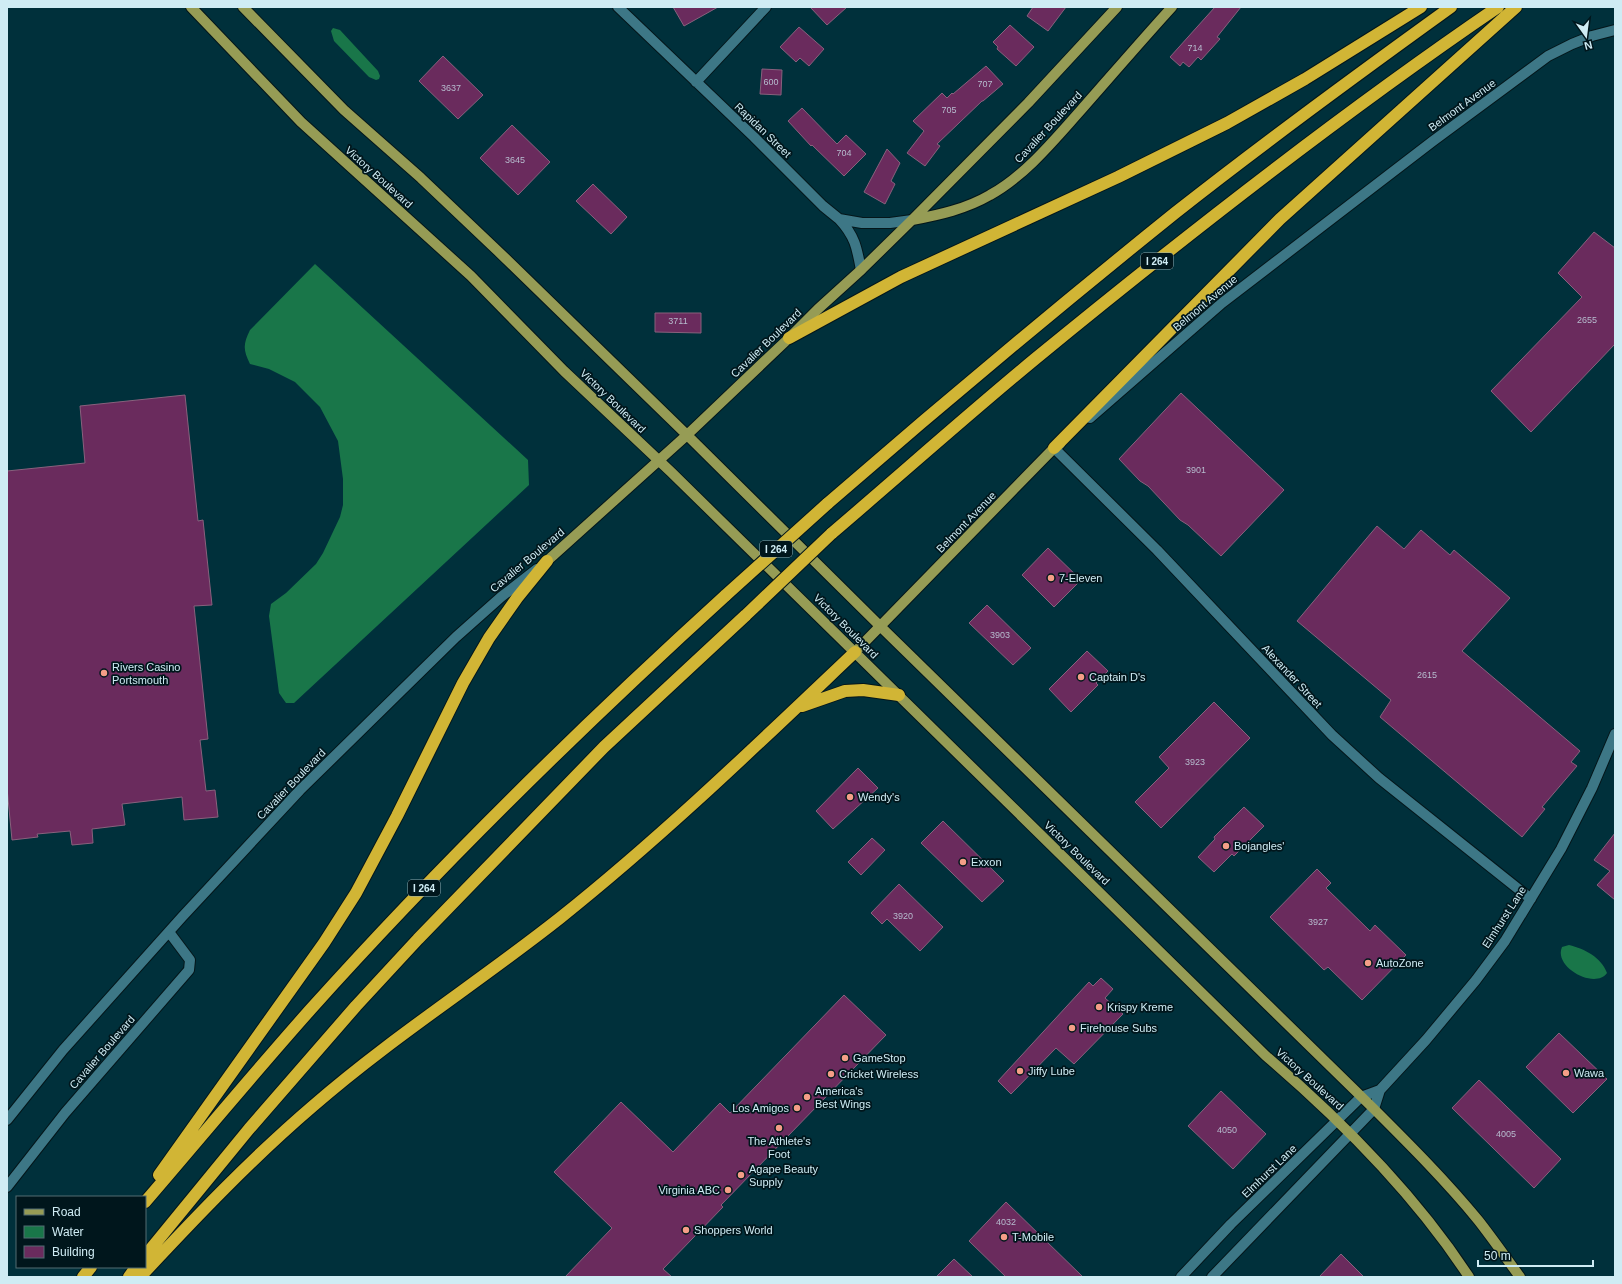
<svg xmlns="http://www.w3.org/2000/svg" width="1622" height="1284" font-family="Helvetica,sans-serif">
<style>
.water{fill:#197649}
.building{fill:#6a2b5d;stroke:#88617d}
.lines{fill:none;stroke-linecap:round;stroke-linejoin:round}
.minor-casing{stroke:#04161a;stroke-width:12}
.major-casing{stroke:#04161a;stroke-width:12}
.highway-casing{stroke:#04161a;stroke-width:14}
.minor{stroke:#3d7786;stroke-width:10}
.major{stroke:#969c55;stroke-width:10}
.highway{stroke:#d1b535;stroke-width:12}
.highway-bridge-casing{stroke:#04161a;stroke-width:14;stroke-linecap:butt}
.highway-bridge{stroke:#d1b535;stroke-width:12}
.poi-dot{fill:#f49e87;stroke:#00161c;stroke-width:1.5}
.labels{text-anchor:middle;dominant-baseline:central;stroke-width:3.5;stroke-linejoin:round;paint-order:stroke}
.number-label{font-size:9px;fill:#b6bcce}
.shield{fill:#00161c;stroke:#91acb3;stroke-width:1}
.shield-label{font-size:10px;font-weight:bold;fill:#cfecf4}
.street-label{font-size:11px;fill:#cfecf4;stroke:#00161c}
.poi-label{font-size:11px;fill:#cfecf4;stroke:#00161c;text-anchor:start}
</style>
<rect width="100%" height="100%" fill="#00303b"/>
<path class="water" d="M333 28 340 30 378 71 380 76 379 79 376 80 369 77 334 41 331 31Z
M315 264 528 460 529 485 294 703H286L279 693 269 616 271 604 286 593 316 564 323 553 340 517 343 505V479L338 441 320 407 295 382 269 369 250 364C243 350 243 344 250 330Z
M1569 945C1585 949 1601 957 1607 973 1595 990 1553 967 1562 947Z"/>
<path class="building" d="M673 7H718L684 26Z
M810 7H847L827 25Z
M1033 7H1066L1048 31 1027 16Z
M1215 7H1241L1217 37 1220 39 1201 60 1198 57 1189 67 1183 62 1180 66 1170 57Z
M1010 25 1034 47 1016 66 997 49 998 47 993 42Z
M799 27 824 49 809 66 800 58 796 62 780 47Z
M443 56 483 95 458 119 419 81Z
M986 66 1003 84 983 101H982L937 144 940 146 925 166 907 153 924 131 913 121 942 93 947 98 952 93 953 94Z
M762 69 782 70 781 95 760 94Z
M802 108 837 144 846 135 866 154 844 176 812 145 811 146 788 121Z
M512 125 550 162 518 195 480 158Z
M887 149 900 163 891 181 895 184 885 204 864 192Z
M593 184 627 217 611 234 576 201Z
M1594 232 1615 248V344L1531 432 1491 391 1582 297 1558 273Z
M655 313H701V333L655 332Z
M1181 393 1284 490 1221 556 1188 525 1180 520 1148 486 1140 481 1119 459Z
M185 395 198 521 203 520 212 605 194 606 208 739 200 740 206 791 215 790 218 817 184 820 182 797 122 804 125 825 92 829 93 843 72 845 70 831 37 834 38 837 12 840 7 788V471L85 463 80 406Z
M1377 526 1404 549 1421 530 1450 555 1454 550 1510 598 1462 651 1580 751 1571 762 1577 766 1542 807 1545 809 1522 837 1380 717 1391 700 1297 621Z
M1048 548 1081 580 1054 607 1022 575Z
M987 605 1031 648 1013 665 969 623Z
M1087 651 1108 671 1096 683 1098 685 1071 712 1049 689Z
M1214 702 1250 738 1161 828 1135 802 1169 768 1159 757Z
M858 768 878 788 833 829 816 811Z
M1244 807 1264 826 1234 856 1232 854 1214 872 1198 857 1215 839 1214 837Z
M943 821 1004 881 982 902 921 843Z
M1615 833V900L1597 885 1610 871 1594 860Z
M872 838 885 850 861 875 848 862Z
M1317 869 1331 883 1326 888 1370 931 1375 925 1406 955 1362 1000 1328 967 1324 970 1270 917Z
M899 884 943 927 920 951 887 919 882 924 871 913Z
M1101 978 1113 989 1105 998 1123 1014 1074 1064 1056 1048 1011 1094 998 1081 1089 982 1093 986Z
M844 995 886 1035 721 1205 723 1207 663 1269 672 1277H565L612 1228 554 1172 621 1102 673 1152 720 1103 730 1113Z
M1559 1033 1607 1079 1573 1113 1526 1067Z
M1479 1080 1561 1159 1534 1188 1452 1108Z
M1221 1091 1266 1134 1233 1169 1188 1126Z
M1006 1202 1083 1277H1006L969 1241Z
M1341 1254 1364 1277H1319Z
M954 1259 973 1277H936Z"/>
<g class="lines">
<g class="minor-casing">
<path id="minor" d="M618 7 754 137 823 206 839 219 862 223H890L912 220
M696 82 766 7
M839 219C855 236 857 248 861 270
M1090 418 1222 303 1433 141 1548 56 1572 44 1592 36 1615 30
M1060 444 1054 448 1157 550 1332 735 1379 778 1531 899
M7 1120 63 1050 182 917 300 790 456 637 501 597 537 569
M7 1187 65 1113 189 970 190 960 169 932
M1181 1277 1231 1224 1361 1097 1380 1090
M1212 1277 1374 1109 1380 1090 1426 1040 1476 980 1505 941 1561 849 1592 788 1615 734"/>
</g>
<g class="major-casing">
<path id="major" d="M191 7 301 122 471 276 564 371 671 472 1266 1056C1342 1121 1414 1193 1469 1277
M243 7 344 110 421 178 501 254 687 435 881 627 1374 1109C1410 1145 1446 1181 1478 1220 1493 1239 1506 1258 1520 1277
M912 220C939 215 966 209 990 195 1025 176 1055 139 1081 110 1111 76 1141 41 1172 7
M547 561 687 435 789 338 818 309 861 270 912 220 1028 103 1117 7
M855 652 1054 448"/>
</g>
<g class="highway-casing">
<path id="highway" d="M789 338 901 277 1118 177 1227 123 1305 79 1421 7
M1054 448 1280 219 1516 7
M827 504C941 405 1057 308 1175 213 1265 142 1358 74 1451 7
M831 534C899 476 966 416 1035 359 1185 236 1338 116 1498 7
M802 706 845 691 863 690 899 695
M159 1175 324 943 356 893 397 816 463 683 489 638 517 598 547 561
M145 1202C200 1138 254 1073 310 1010 441 864 581 727 726 595
M145 1256 249 1129 356 1006 418 939 604 747 746 615
M83 1277 91 1267
M129 1277 136 1267
M140 1277C195 1218 251 1159 313 1106 391 1038 479 982 560 918 664 835 759 743 855 652"/>
</g>
<use href="#minor" class="minor"/>
<use href="#major" class="major"/>
<use href="#highway" class="highway"/>
<g class="highway-bridge-casing">
<path id="highway-bridge" d="M726 595 827 504
M746 615 831 534"/>
</g>
<use href="#highway-bridge" class="highway-bridge"/>
</g>
<g class="poi-dot">
<circle cx="1051" cy="578" r="4"/>
<circle cx="104" cy="673" r="4"/>
<circle cx="1081" cy="677" r="4"/>
<circle cx="850" cy="797" r="4"/>
<circle cx="1226" cy="846" r="4"/>
<circle cx="963" cy="862" r="4"/>
<circle cx="1368" cy="963" r="4"/>
<circle cx="1099" cy="1007" r="4"/>
<circle cx="1072" cy="1028" r="4"/>
<circle cx="845" cy="1058" r="4"/>
<circle cx="1020" cy="1071" r="4"/>
<circle cx="1566" cy="1073" r="4"/>
<circle cx="831" cy="1074" r="4"/>
<circle cx="807" cy="1097" r="4"/>
<circle cx="797" cy="1108" r="4"/>
<circle cx="779" cy="1128" r="4"/>
<circle cx="741" cy="1175" r="4"/>
<circle cx="728" cy="1190" r="4"/>
<circle cx="686" cy="1230" r="4"/>
<circle cx="1004" cy="1237" r="4"/>
</g>
<g class="labels">
<g class="number-label">
<text x="1195" y="48">714</text>
<text x="771" y="82">600</text>
<text x="985" y="84">707</text>
<text x="451" y="88">3637</text>
<text x="949" y="110">705</text>
<text x="844" y="153">704</text>
<text x="515" y="160">3645</text>
<text x="1587" y="320">2655</text>
<text x="678" y="321">3711</text>
<text x="1196" y="470">3901</text>
<text x="1000" y="635">3903</text>
<text x="1427" y="675">2615</text>
<text x="1195" y="762">3923</text>
<text x="903" y="916">3920</text>
<text x="1318" y="922">3927</text>
<text x="1227" y="1130">4050</text>
<text x="1506" y="1134">4005</text>
<text x="1006" y="1222">4032</text>
</g>
<g class="shield">
<rect x="1141" y="253" width="32" height="16" rx="3"/>
<rect x="760" y="541" width="32" height="16" rx="3"/>
<rect x="408" y="880" width="32" height="16" rx="3"/>
</g>
<g class="shield-label">
<text x="1157" y="261">I 264</text>
<text x="776" y="549">I 264</text>
<text x="424" y="888">I 264</text>
</g>
<g class="street-label">
<text transform="translate(1462 105) rotate(-36)">Belmont Avenue</text>
<text transform="translate(1048 127) rotate(-47)">Cavalier Boulevard</text>
<text transform="translate(763 130) rotate(44)">Rapidan Street</text>
<text transform="translate(379 177) rotate(42)">Victory Boulevard</text>
<text transform="translate(1205 303) rotate(-40)">Belmont Avenue</text>
<text transform="translate(766 343) rotate(-44)">Cavalier Boulevard</text>
<text transform="translate(613 401) rotate(44)">Victory Boulevard</text>
<text transform="translate(966 522) rotate(-46)">Belmont Avenue</text>
<text transform="translate(527 560) rotate(-40)">Cavalier Boulevard</text>
<text transform="translate(846 626) rotate(45)">Victory Boulevard</text>
<text transform="translate(1292 676) rotate(47)">Alexander Street</text>
<text transform="translate(291 784) rotate(-46)">Cavalier Boulevard</text>
<text transform="translate(1077 853) rotate(44)">Victory Boulevard</text>
<text transform="translate(1504 917) rotate(-57)">Elmhurst Lane</text>
<text transform="translate(102 1052) rotate(-49)">Cavalier Boulevard</text>
<text transform="translate(1310 1079) rotate(42)">Victory Boulevard</text>
<text transform="translate(1269 1171) rotate(-44)">Elmhurst Lane</text>
</g>
<g class="poi-label">
<text x="1059" y="578">7-Eleven</text>
<text x="112" y="667">Rivers Casino<tspan x="112" dy="13">Portsmouth</tspan></text>
<text x="1089" y="677">Captain D's</text>
<text x="858" y="797">Wendy's</text>
<text x="1234" y="846">Bojangles'</text>
<text x="971" y="862">Exxon</text>
<text x="1376" y="963">AutoZone</text>
<text x="1107" y="1007">Krispy Kreme</text>
<text x="1080" y="1028">Firehouse Subs</text>
<text x="853" y="1058">GameStop</text>
<text x="1028" y="1071">Jiffy Lube</text>
<text x="1574" y="1073">Wawa</text>
<text x="839" y="1074">Cricket Wireless</text>
<text x="815" y="1091">America's<tspan x="815" dy="13">Best Wings</tspan></text>
<text x="789" y="1108" text-anchor="end">Los Amigos</text>
<text x="779" y="1141" text-anchor="middle">The Athlete's<tspan x="779" dy="13">Foot</tspan></text>
<text x="749" y="1169">Agape Beauty<tspan x="749" dy="13">Supply</tspan></text>
<text x="720" y="1190" text-anchor="end">Virginia ABC</text>
<text x="694" y="1230">Shoppers World</text>
<text x="1012" y="1237">T-Mobile</text>
</g>
</g>
<rect width="1622" height="1284" fill="none" stroke="#cfecf4" stroke-width="16"/>
<rect x="16" y="1196" width="130" height="72" fill="#00161c" stroke="#536c72"/>
<rect x="24" y="1209" width="20" height="6" fill="#969c55" stroke="#536c72"/>
<text x="52" y="1216" font-size="12" fill="#cfecf4">Road</text>
<rect x="24" y="1226" width="20" height="12" fill="#197649" stroke="#536c72"/>
<text x="52" y="1236" font-size="12" fill="#cfecf4">Water</text>
<rect x="24" y="1246" width="20" height="12" fill="#6a2b5d" stroke="#536c72"/>
<text x="52" y="1256" font-size="12" fill="#cfecf4">Building</text>
<g transform="translate(1586 36) rotate(166)" stroke="#00161c" stroke-width="3" paint-order="stroke">
<path d="M0-3L7 15L0 10L-7 15Z" fill="#cfecf4"/>
<text y="-6" font-size="11" font-weight="bold" text-anchor="middle" fill="#cfecf4">N</text>
</g>
<path d="M1478 1260v6h115v-6" fill="none" stroke="#cfecf4" stroke-width="2"/>
<text x="1484" y="1260" font-size="12" fill="#cfecf4" stroke="#00161c" stroke-width="3" paint-order="stroke">50 m</text>
</svg>
